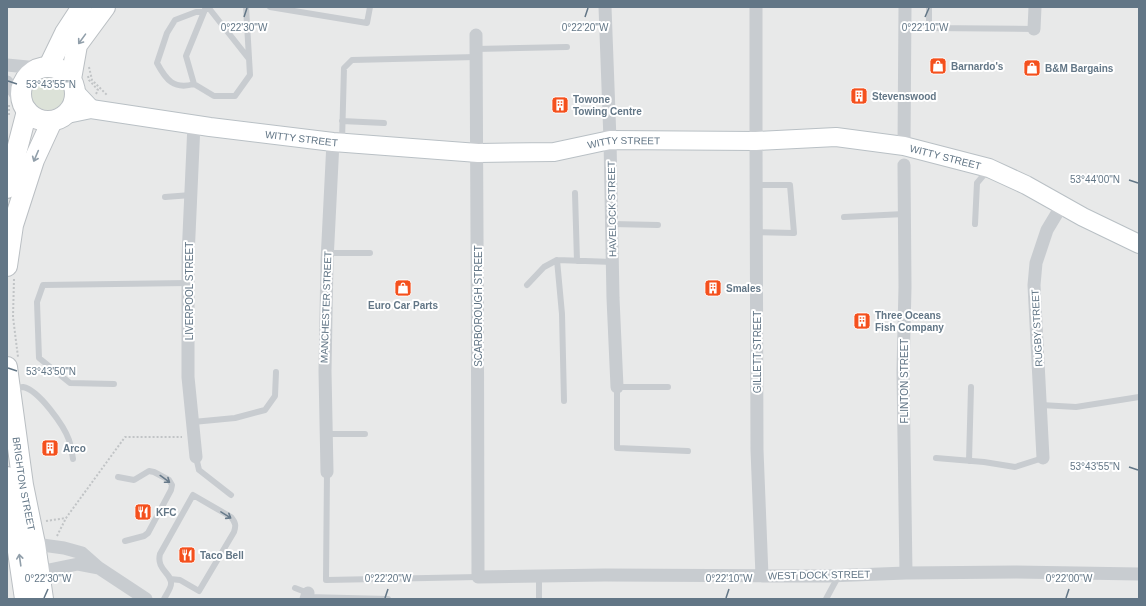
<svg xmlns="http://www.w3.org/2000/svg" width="1146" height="606" font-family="Arial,sans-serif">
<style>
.built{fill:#e8e9e9;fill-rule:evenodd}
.green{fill:#dce2d8}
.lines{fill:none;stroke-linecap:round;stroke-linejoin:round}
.secondary-casing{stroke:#b9c0c5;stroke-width:20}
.primary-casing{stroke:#babfc3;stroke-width:22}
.path{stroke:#c1c4c6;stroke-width:2;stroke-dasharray:2 2;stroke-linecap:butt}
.lane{stroke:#c8ccd0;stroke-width:6}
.street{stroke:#c8ccd0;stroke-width:13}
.secondary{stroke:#fff;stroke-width:18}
.primary{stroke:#fff;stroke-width:20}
.oneway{stroke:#919faa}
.oneway2{stroke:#677a8a}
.ticks{fill:none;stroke:#627686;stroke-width:1.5}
.labels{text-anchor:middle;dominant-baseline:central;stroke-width:4;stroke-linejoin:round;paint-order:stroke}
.poi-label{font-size:10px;font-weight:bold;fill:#627686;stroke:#fff;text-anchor:start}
.street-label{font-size:10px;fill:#627686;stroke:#fff}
.ticks-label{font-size:10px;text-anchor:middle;fill:#627686;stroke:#fff;stroke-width:4;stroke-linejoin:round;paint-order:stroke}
</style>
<rect width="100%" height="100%" fill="#fafaf8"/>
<path class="built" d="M7 7H1139V599H7ZM44 77H53L60 82 64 98 61 104Z"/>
<path class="green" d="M31 93a17 17 0 1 1 34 0a17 17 0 1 1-34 0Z"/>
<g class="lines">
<g class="secondary-casing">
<g id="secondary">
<path d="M76 93 91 109"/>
<path id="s1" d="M67 114 91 109 210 127 333 142 478 153 554 152 610 140 756 141 836 137 904 146 989 168 1026 185 1083 217 1139 244"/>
</g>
</g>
<g class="primary-casing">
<g id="primary">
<path d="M49 66 65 33 82 7"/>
<circle cx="48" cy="94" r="27"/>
<path d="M71 79 77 45 105 7"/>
<path d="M7 188 27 111"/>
<path d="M7 266 13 225 34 160 52 121"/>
<path id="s2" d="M7 367 23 485 35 544 43 599"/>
<path d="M7 477 25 599"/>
</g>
</g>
<path class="path" d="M89 67 92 80 108 96
M88 76 89 80 98 90 96 94
M9 105V115
M14 279 13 317 18 357
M46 521 66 518 125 437H182
M57 536 66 518"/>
<path class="lane" d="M206 7 186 56 194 84 214 96H235L250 75 246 7
M208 7 249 59
M270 7 367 23 370 7
M929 7V28L1034 29
M476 49 567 47
M194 84C174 90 166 80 157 63L167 33 175 20 196 12H204
M342 121 384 123
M342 141 344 68 352 60 476 57
M756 185H790L794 233 756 232
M575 193 577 261
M165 197 191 195
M844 217 904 214
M612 224 658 225
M975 224 977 183 988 170
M328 253H370
M557 260 562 314 564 401
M527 285 544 267 557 260 613 262
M114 384 70 383 39 358 37 302 43 285 188 283
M668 387H617V448L688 451
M13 388C16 388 20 387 23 387 39 390 64 426 69 440 71 446 72 453 73 459
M1041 405 1076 407 1139 397
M193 422 235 418 265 410 275 396 276 372
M326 434H365
M196 457 199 470 231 495
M936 458 984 462 1015 467 1043 458
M969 461 971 387
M327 472 326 580 478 577
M118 477 134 480 149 471 154 472 169 480 172 485 171 490 148 533 144 536 125 541
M539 576V599
M295 588 308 593
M307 597 388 599
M164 599C166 595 171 588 171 584 172 573 156 570 160 554L193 495 231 517C236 523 236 526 234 532L199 591 180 580 170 579
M826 599 839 575"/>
<path class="street" d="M605 7 610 140 613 298 617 387
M756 7V141L757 450 762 576
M1034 29 1035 7
M476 35C478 216 477 396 478 577L605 575 828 576 906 573 1016 572 1139 574
M7 65 38 68
M7 82 22 103
M194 124 188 257V377L196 457
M904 146 905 7
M904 165 905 287 903 371 906 573
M1043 458 1034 285 1036 263 1047 230 1062 205
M327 472 325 371 327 261 333 142
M35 544 64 548 82 553 99 568 146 599
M39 572 78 564 99 568
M306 599 308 593"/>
<use href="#secondary" class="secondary"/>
<use href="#primary" class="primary"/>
</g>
<defs><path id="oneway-shaft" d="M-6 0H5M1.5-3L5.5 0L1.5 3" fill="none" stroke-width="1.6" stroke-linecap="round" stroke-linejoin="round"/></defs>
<g class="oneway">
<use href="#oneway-shaft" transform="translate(82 39) rotate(126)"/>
<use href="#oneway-shaft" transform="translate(36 156) rotate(113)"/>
<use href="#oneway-shaft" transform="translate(20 560) rotate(-98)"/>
</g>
<g class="oneway2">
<use href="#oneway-shaft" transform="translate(165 479) rotate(36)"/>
<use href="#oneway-shaft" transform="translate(226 515) rotate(32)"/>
</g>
<path class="ticks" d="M244 17 247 8M585 17 588 8M925 17 929 8M8 81 17 84M1129 180 1138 183M8 368 17 371M1129 467 1138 470M44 598 48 589M385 598 388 589M726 598 729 589M1066 598 1069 589"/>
<defs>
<g id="shop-square" transform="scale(0.9)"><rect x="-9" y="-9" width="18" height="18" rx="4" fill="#f4501d" stroke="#fff"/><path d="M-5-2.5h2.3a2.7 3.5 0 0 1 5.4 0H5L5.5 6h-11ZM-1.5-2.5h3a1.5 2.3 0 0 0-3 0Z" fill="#fff"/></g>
<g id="building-square" transform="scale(0.9)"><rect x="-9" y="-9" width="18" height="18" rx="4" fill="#f4501d" stroke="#fff"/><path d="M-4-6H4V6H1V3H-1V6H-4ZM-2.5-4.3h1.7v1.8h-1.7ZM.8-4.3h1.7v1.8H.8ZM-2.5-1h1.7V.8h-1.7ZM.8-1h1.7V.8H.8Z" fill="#fff"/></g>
<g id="restaurant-square" transform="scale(0.9)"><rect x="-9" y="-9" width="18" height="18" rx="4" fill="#f4501d" stroke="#fff"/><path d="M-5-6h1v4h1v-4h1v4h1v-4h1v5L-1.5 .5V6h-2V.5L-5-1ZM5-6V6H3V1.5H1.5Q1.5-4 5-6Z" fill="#fff"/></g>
</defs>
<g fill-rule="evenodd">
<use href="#shop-square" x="938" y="66"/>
<use href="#shop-square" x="1032" y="68"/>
<use href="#building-square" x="859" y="96"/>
<use href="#building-square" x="560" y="105"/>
<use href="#shop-square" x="403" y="288"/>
<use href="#building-square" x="713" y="288"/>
<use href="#building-square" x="862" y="321"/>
<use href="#building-square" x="50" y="448"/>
<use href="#restaurant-square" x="143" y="512"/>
<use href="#restaurant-square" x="187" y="555"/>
</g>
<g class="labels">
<g class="poi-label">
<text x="951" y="66">Barnardo's</text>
<text x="1045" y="68">B&amp;M Bargains</text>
<text x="872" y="96">Stevenswood</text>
<text x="573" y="99">Towone<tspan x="573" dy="12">Towing Centre</tspan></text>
<text x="726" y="288">Smales</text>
<text x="403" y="305" text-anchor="middle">Euro Car Parts</text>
<text x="875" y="315">Three Oceans<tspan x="875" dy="12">Fish Company</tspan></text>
<text x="63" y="448">Arco</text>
<text x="156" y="512">KFC</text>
<text x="200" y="555">Taco Bell</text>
</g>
<g class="street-label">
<text stroke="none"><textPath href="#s1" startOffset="237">WITTY STREET</textPath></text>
<text stroke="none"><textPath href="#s1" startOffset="561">WITTY STREET</textPath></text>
<text stroke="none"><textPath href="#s1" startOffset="885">WITTY STREET</textPath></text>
<text transform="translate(612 209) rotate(-91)">HAVELOCK STREET</text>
<text transform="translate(189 291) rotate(-90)">LIVERPOOL STREET</text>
<text transform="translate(478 306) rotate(-90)">SCARBOROUGH STREET</text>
<text transform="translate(326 307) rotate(-88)">MANCHESTER STREET</text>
<text transform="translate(1037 328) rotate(-93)">RUGBY STREET</text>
<text transform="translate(757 352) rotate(-90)">GILLETT STREET</text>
<text transform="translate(904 381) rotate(-90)">FLINTON STREET</text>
<text stroke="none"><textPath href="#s2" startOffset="118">BRIGHTON STREET</textPath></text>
<text transform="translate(819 575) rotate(-1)">WEST DOCK STREET</text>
</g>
</g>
<g class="ticks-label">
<text x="244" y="31">0°22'30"W</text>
<text x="585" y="31">0°22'20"W</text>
<text x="925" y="31">0°22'10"W</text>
<text x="51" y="88">53°43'55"N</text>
<text x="1095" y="183">53°44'00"N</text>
<text x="51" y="375">53°43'50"N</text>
<text x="1095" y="470">53°43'55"N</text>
<text x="48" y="582">0°22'30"W</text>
<text x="388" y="582">0°22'20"W</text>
<text x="729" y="582">0°22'10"W</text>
<text x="1069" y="582">0°22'00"W</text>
</g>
<rect width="1146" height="606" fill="none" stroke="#627686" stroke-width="16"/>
</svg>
